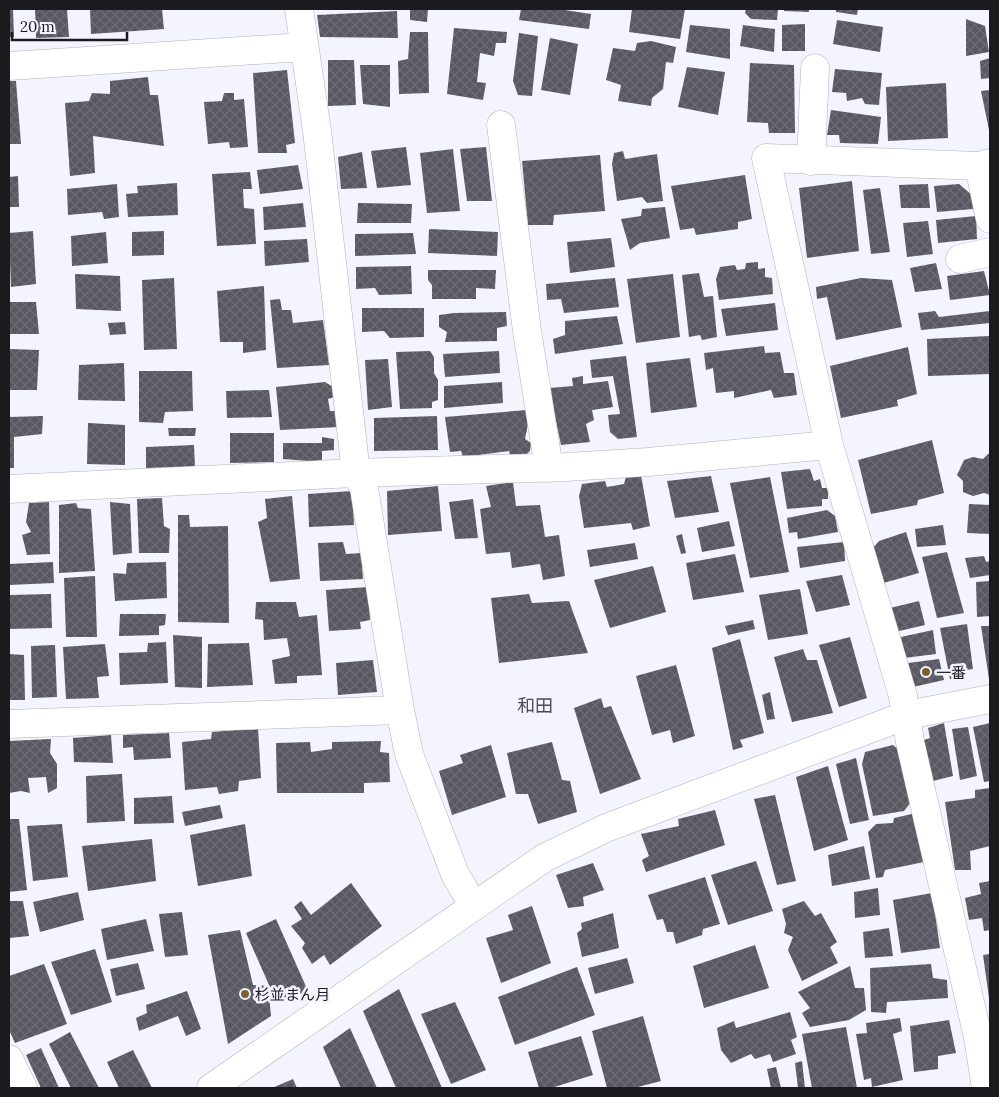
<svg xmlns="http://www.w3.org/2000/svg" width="999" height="1097" font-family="Lora,'Noto Sans JP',serif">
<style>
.building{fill:url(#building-cross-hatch)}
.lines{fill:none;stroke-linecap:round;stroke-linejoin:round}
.street-casing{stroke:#b1b1bc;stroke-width:29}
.street{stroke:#fff;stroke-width:28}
.poi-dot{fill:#7c6033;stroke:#f4f4fe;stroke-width:2}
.labels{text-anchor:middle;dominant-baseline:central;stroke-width:5;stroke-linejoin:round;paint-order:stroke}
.poi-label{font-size:15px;fill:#1b1b1f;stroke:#f4f4fe;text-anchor:start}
.quarter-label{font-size:18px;fill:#4c4c56;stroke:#f4f4fe}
</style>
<defs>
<pattern id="building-cross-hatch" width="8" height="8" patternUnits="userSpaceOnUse" patternTransform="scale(1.25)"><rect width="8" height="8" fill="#595862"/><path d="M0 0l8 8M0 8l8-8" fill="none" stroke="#6d6c74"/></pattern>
</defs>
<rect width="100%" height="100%" fill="#f4f4fe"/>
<path class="building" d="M9 9H13L14 37H9Z
M35 9H67L69 37 36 38Z
M90 9H162L164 29 91 34Z
M410 9H428L427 22 410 20Z
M521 9H558L591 14 589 29 519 20Z
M632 9H685L680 39 629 32Z
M746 9H778L777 20 751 19 745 13Z
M784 9H809V12L784 11Z
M836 9H858L857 15 836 12Z
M397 11 398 38 320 37 317 15Z
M966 19 985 26 989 52 966 56Z
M837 20 883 27 880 52 833 44Z
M805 24V51H782V25Z
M690 25 730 29V59L686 52Z
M743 25 775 29 774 52 740 46Z
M454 28 507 32 506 43H496L494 56 480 53 477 82 486 83 483 100 447 94Z
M410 32H428L429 93 399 94 398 61 408 59Z
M519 33 538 36 532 96 518 95 513 81Z
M550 38 578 44 570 95 541 90Z
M651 41 676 47 673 63 666 62 663 89 652 98 651 106 618 101 621 85 606 80 613 48 635 51 637 43Z
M990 58V78L981 79 980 61Z
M328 60H354L356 105 328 106Z
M750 63 794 65 795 133H769L768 123 747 122Z
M360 65H390V107L363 104Z
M687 67 725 72 718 115 678 107Z
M835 69 882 73 879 105 865 104 862 98 847 101 846 93 832 92Z
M287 70 295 143 286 145 287 153H258L253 73Z
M148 77 150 95H158L164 146 93 136 95 173 70 176 65 103 89 101 92 93 110 94V81Z
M9 81H16L21 144H9Z
M946 83 948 138 888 141 886 87Z
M990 90V130H989L981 91Z
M224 93H234V100L244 99 248 147 230 148 229 142 208 144 204 102 222 101Z
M831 110 881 117 878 144 840 143 839 135H827Z
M406 147 411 185 377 188 371 151Z
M486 147 492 201H467L460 149Z
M453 149 460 211 427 213 420 153Z
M623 151 625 159 657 154 663 201 647 203 642 197 617 201 612 164 614 153Z
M362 152 367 188 341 189 338 157Z
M600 155 605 211 554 215 553 225H528L522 161Z
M298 165 303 189 260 194 257 170Z
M250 172 252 189H243L244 208 254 209 256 244 217 246 212 174Z
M745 175 752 219 738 222V229L696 235 694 228 680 230 671 186Z
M18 176 19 207H9V177Z
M852 181 859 251 807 258 799 188Z
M177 183 178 215 128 217 126 194 138 193 137 186Z
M117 184 119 217 104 219 102 212 68 215 67 189Z
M928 184 930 208H901L899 185Z
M959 184 973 196V209L937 212 934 186Z
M880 188 890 252 871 254 863 190Z
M303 203 306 227 264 230 263 207Z
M358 203 412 204 411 223H357Z
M665 207 670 238 640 243 630 250 621 219 641 216 642 209Z
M976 216 977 239 938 243 936 220Z
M928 221 933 254 907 257 903 223Z
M429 229 498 232 497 256 428 253Z
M33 231 36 284 11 287 9 233Z
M164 231V255L132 256V232Z
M106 232 108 263 72 266 71 236Z
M413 233 416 254 355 256V234Z
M611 238 615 267 570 273 567 242Z
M307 239 309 262 265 266 264 241Z
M758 262V269L765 268V277L772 278 773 294 719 300 716 279 720 267 735 265 737 270 745 269 746 263Z
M936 263 942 289 915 292 910 268Z
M411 266 412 294 379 295 375 288 356 289V267Z
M428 270H496L495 289 476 288V299H432V285L428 280Z
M984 271 990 295 950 300 947 276Z
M699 273 704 297 713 296 717 337 702 340 700 335 689 337 682 275Z
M75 274 120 276 121 311 76 309Z
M673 274 680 337 636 343 627 279Z
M174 278 177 349 144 350 142 280Z
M615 278 619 307 564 313 561 299 547 300 546 284Z
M861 278 892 280 902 327 836 340 827 297 817 299 816 287Z
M264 286 266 350 243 353V342H220L217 291Z
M280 299 282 310H291L293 323 323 320 329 365 277 368 270 300Z
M9 302H36L39 334H9Z
M775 303 778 330 726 336 721 309Z
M362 308H424V337L390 338 384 331 362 332Z
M935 311 939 317 990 311V323L921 330 918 313Z
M506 312 507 326 497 328V341L445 342 447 332 439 327V315L454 313Z
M617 316 623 344 555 354 553 339 565 335V321Z
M125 322 126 334 110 335 108 323Z
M989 336 990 374 928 376 927 339Z
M764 346 765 353 780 352 784 373H794L797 395 774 398 771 390 734 398V391L716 393 713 368 706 370 704 353Z
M908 347 917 394 897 400 898 406 841 418 830 366Z
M9 349 39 350 37 390H9Z
M430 351 434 357V373L438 380V400L432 402V408L400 409 396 352Z
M499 351 500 373 445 377 443 354Z
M626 356 637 437 618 439 610 432 608 415 620 414 613 376 592 378 590 360Z
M690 358 697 407 651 413 646 363Z
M388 359 392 407 368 410 365 360Z
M124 363 125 401 78 400 79 365Z
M139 371H192L193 411 165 412 163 423 139 422Z
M583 376V384L608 381 613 407 592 410 594 420 586 424 590 442 561 445 549 388 573 386 572 378Z
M325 382 333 387 335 397 328 399 330 411H337L339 427 280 430 276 387Z
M502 382 503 403 444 408V386Z
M269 390 272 417 227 418 226 391Z
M527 410 528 424 525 439 531 443 530 451 525 456 511 458 509 451 463 457 461 451 450 452 445 417Z
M43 416 42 434 14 437V468H9V417Z
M437 416 438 450 374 451V418Z
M88 423 125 425V465L87 464Z
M168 428H196L195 436H169Z
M230 433H274V462L230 463Z
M322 437 334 439V450L322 451V462L283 459V443H322Z
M932 440 944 493 918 500 917 505 871 514 858 460Z
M194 445 195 467 146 468V447Z
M988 454H990V495L984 493 973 496 963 492V481L957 475 964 460 973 457 983 459Z
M810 469 814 481 820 479 822 488H828V499H822V506L787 509 781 472Z
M641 475 650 526 633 530 631 523 584 528 579 496 582 484 605 481 607 487 624 484 626 477Z
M711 476 719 512 675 518 667 481Z
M770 477 789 572 750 578 730 483Z
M513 482 516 506 540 505 545 537 559 535 565 576 543 580 540 564 512 568 510 552 486 554 480 509 491 507 486 486Z
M438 486 442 531 388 535 387 491Z
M352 491 354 525 309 527 308 494Z
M292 496 300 579 270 582 258 522 267 518 265 499Z
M162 498 164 526 170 529 169 553H139L137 499Z
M473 499 478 538 455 539 449 502Z
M49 502 50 554 27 555 22 535 31 532 26 522 29 503Z
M110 502 130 504 132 553 113 555Z
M76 503 78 508 91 509 95 571 59 573V505Z
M969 504 990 505V534L967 533Z
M827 510 835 516 838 532 798 539 797 532 789 533 787 518Z
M178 515H189L190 527 228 526 229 623 178 622Z
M729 521 735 546 702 552 697 528Z
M943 525 946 545 917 547 915 529Z
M906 532 919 573 880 584 871 550 879 541Z
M682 534 686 553 681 554 676 536Z
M343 542 346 554 361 553 363 579 320 581 318 543Z
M844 542 845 561 800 568 797 547Z
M635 543 638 559 590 567 587 550Z
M947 552 964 613 937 618 922 557Z
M735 554 744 592 693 600 686 563Z
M984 556 986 562 990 561V575L970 578 965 558Z
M53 562 54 583 9 585V564Z
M166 562 167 598 115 601 113 573 126 574 127 563Z
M653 566 666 612 610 628 594 580Z
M842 575 850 605 816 612 806 581Z
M95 576 97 637H66L64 578Z
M990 581V616L977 617 976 582Z
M368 587 370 620 360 622 361 629 329 631 326 590Z
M800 589 808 634 768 640 759 595Z
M51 594 52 628 9 629V595Z
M529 594 532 603 569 601 588 653 499 663 491 598Z
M919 601 925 625 895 632 890 608Z
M256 602H296L299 617 317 615 322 675 297 676V683L275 684 272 660 290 656 287 638 264 640 263 620 255 619Z
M120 614H166L165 625 159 626V635L119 636Z
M753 620 755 629 728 635 725 626Z
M967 624 973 669 960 671 962 680 950 679 940 628Z
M981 626H990V679H989Z
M933 630 936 654 904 658 901 637Z
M173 635 202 637V688L175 687Z
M850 637 867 698 839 707 819 645Z
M740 639 764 733 740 740 743 747 733 750 712 648Z
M166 642 168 683 120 685 119 653 147 652 148 643Z
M249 643 253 685 207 687 208 644Z
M105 644 109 676 97 677 99 698 66 699 63 647Z
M55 645 57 697 32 698 31 646Z
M803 649 807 660H817L833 713 792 722 774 657Z
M9 654 24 655 25 700H9Z
M939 659 944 680 913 687 908 663Z
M373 660 377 692 338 695 336 663Z
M676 665 695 736 673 743 670 730 652 735 636 676Z
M770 692 775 719 767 720 762 695Z
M601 698 604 708 611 706 641 779 600 794 574 708Z
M944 723 953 776 929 782 921 741 930 738 928 728Z
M990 723V781L984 782 973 727Z
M968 727 977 776 960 780 952 729Z
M258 728 261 778 239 781 238 791 219 794 217 787 185 790 182 742 211 739 212 732Z
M169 733 171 758 134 760 133 747 123 748V735Z
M111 735 113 763 74 762 73 738Z
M51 739 50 753 57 764V788L48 793 46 777 28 778 30 793 21 791 9 793V741Z
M381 741 380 752 389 753 390 782 364 783V793H277L276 743 310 742 311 752 332 749V742Z
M552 742 562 780 570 781 577 812 538 824 528 794H516L507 753Z
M491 745 506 797 452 815 439 771 463 763 460 755Z
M893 745 902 753 911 802 904 811 873 816 862 764 865 752Z
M856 758 869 820 850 824 836 764Z
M828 766 848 840 814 851 796 777Z
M122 774 125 821 87 823 86 776Z
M990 788V846L970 851 971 870H955L945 802 975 798V790Z
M775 795 796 881 777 885 754 799Z
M172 796 174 823 134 824V798Z
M220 805 223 818 185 826 182 812Z
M715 810 725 845 646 872 642 860 649 856 641 834 679 826 678 819Z
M912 814 924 862 885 870 883 877 876 878 868 832 876 824 893 823 894 818Z
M9 819H19L27 890 9 892Z
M62 824 68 877 33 881 27 826Z
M245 824 252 876 198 886 190 835Z
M152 839 156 881 88 891 82 846Z
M864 846 870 879 832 886 828 855Z
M756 861 773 911 728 925 711 875Z
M593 863 604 890 583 897 584 906 568 908 556 875Z
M705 877 720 924 703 929 702 935 676 944 673 932H667L663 919 657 920 648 895Z
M990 881V930L984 931 982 918 969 920 965 898 981 894 979 883Z
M351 883 382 926 330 965 324 955 312 964 302 948 305 943 291 926 302 919 294 907 301 901 311 915Z
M878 888 880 915 855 918 854 892Z
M78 892 84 920 40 932 33 902Z
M932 893 940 948 901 953 893 900Z
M9 901H23L29 936 9 938Z
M804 901 815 916 821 913 837 942 830 947 838 963 802 981 788 950 793 937 784 933 786 924 782 909Z
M532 906 551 963 501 983 486 938 513 930 508 915Z
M182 912 188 955 165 957 159 914Z
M613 913 619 948 582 957 577 933 582 929 581 923Z
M146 919 154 951 107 960 101 929Z
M276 919 308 991 277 1003 246 933Z
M889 928 893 956 865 958 863 932Z
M240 930 253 985 268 986 271 1016 228 1044 208 935Z
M755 945 769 988 704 1008 693 966Z
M95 949 112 1002 71 1015 51 962Z
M990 954V998H989L983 955Z
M627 958 634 983 595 994 588 968Z
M138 963 145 989 116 996 110 969Z
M44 964 67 1024 15 1043 9 1030V976Z
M931 964 933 978 947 980 948 998 887 1002 886 1013 871 1012 870 968Z
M850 966 855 988H864L866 1010 849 1020 810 1027 802 1013 810 1008 798 992Z
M577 967 595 1015 515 1045 498 997Z
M399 989 442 1088H396L363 1011Z
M187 991 201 1029 186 1036 178 1016 139 1031 136 1018 147 1013 146 1005Z
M455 1002 486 1070 451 1084 421 1014Z
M790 1012 797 1037 791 1040 796 1054 773 1062 770 1054 755 1059 751 1054 731 1063 721 1050 717 1028 734 1021 736 1028Z
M643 1016 661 1081 634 1088H607L592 1031Z
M900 1018 902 1031 893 1034 903 1080 872 1087 871 1078 864 1080 856 1034 867 1033 866 1023Z
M949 1020 956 1053 938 1056V1069L914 1072 910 1026Z
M846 1027 857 1088H812L802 1034Z
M350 1028 377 1088H341L323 1047Z
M70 1032 99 1088H71L49 1044Z
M581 1036 593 1075 551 1088H539L528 1052Z
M41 1048 59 1088H41L26 1055Z
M133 1050 152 1088H119L107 1062Z
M802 1061 805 1088H798L795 1063Z
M776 1067 781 1088H771L767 1069Z
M293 1079 297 1088H272Z"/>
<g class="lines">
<g class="street-casing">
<path id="street" d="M299 9 317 131 356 473 364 488 400 710 409 754 455 874 473 905
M9 66 304 47
M501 125 527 331 549 468
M811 161 815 68
M979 166 990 219
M960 259 990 252
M9 489 356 473 566 467 648 462 829 445
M9 724 400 710
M9 1059 23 1088
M211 1088 544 858 606 828 907 715 990 699
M986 1088 978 1037 910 742 903 696 829 445 766 158 979 166 990 163"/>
</g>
<use href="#street" class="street"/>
</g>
<g class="poi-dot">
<circle cx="926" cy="672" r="5"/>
<circle cx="245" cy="994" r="5"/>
</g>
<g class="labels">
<g class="poi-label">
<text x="936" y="672">一番</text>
<text x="255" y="994">杉並まん月</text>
</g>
<g class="quarter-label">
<text x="535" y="705">和田</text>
</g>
</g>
<rect width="999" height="1097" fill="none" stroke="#1b1b1f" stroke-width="20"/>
<path d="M12 32v8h115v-8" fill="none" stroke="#1b1b1f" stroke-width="2.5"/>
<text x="20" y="32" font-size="15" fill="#1b1b1f" stroke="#f4f4fe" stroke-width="4" paint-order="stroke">20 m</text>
</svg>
